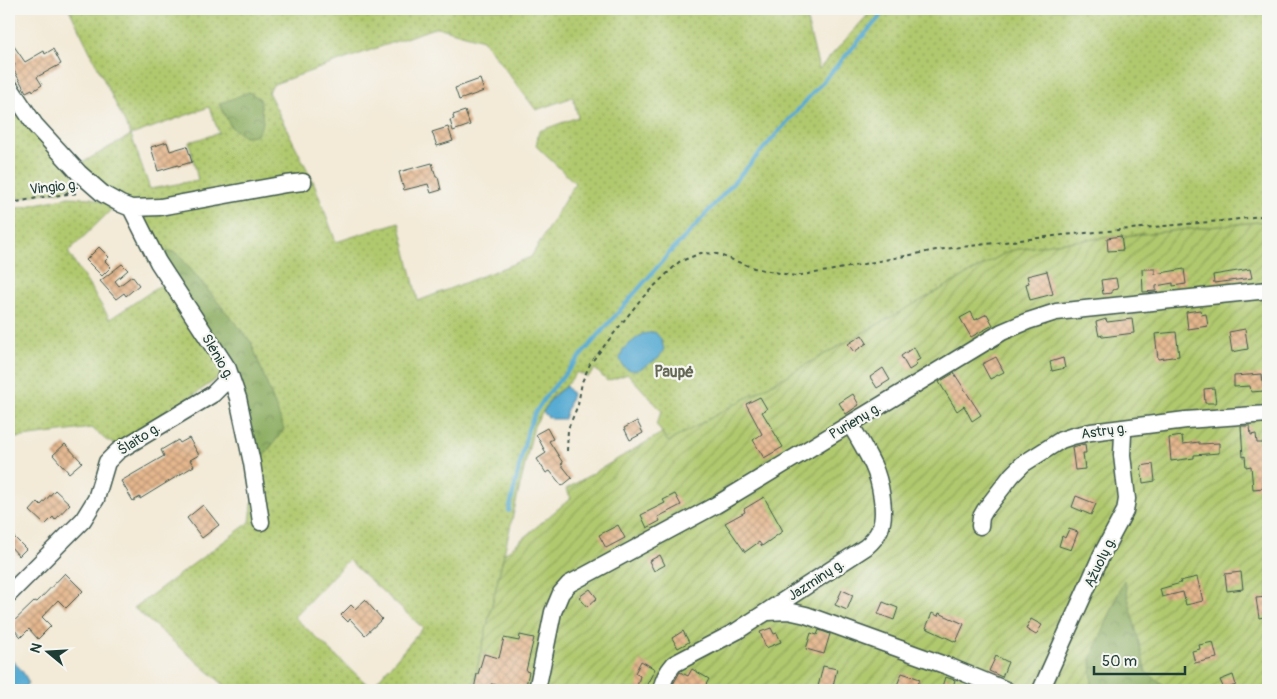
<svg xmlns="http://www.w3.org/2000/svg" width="1277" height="699" font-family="Pangolin,sans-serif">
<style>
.grass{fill:url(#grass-dots);stroke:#688351;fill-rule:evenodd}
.forest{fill:url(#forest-crowns);stroke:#56754a}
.garden{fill:url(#garden-furrows);stroke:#688351}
.water{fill:#58abd3;stroke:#3c7484}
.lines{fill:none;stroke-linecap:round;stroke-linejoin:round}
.stream{stroke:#58abd3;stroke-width:4}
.building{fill:url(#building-cross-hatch)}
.minor-casing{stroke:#3f574c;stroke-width:19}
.path{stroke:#3f574c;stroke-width:2;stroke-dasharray:4 4;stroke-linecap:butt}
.minor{stroke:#fff;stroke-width:16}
.labels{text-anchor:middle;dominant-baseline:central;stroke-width:4.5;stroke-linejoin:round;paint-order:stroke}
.street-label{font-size:14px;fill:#1f3d34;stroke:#f6f6f2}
.quarter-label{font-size:16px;font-weight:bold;fill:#646854;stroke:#f6f6f2}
</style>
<defs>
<pattern id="grass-dots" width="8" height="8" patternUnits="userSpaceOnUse" patternTransform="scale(1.25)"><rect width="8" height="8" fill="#b1c96e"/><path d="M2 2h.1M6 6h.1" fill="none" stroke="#8fa45b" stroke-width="1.8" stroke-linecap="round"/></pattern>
<pattern id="forest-crowns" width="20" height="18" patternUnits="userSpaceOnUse" patternTransform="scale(1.25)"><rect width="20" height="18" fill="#8cad61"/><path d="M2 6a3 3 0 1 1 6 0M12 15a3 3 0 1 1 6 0" fill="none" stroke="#728e51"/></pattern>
<pattern id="garden-furrows" width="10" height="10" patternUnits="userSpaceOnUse" patternTransform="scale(1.25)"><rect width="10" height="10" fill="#b1c96e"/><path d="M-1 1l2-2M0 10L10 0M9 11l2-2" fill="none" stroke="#8fa45b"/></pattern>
<pattern id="building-cross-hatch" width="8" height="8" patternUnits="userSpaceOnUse" patternTransform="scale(1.25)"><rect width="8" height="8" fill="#e5b78e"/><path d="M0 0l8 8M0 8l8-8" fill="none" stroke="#b99675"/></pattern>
</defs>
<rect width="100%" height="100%" fill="#f6f6f2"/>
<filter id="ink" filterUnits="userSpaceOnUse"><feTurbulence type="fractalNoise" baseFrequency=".02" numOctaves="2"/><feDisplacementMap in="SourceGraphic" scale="10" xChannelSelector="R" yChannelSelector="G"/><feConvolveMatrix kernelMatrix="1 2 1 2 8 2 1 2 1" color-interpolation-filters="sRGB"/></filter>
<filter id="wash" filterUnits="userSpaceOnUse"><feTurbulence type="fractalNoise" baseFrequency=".0096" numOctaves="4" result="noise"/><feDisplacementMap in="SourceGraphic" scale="20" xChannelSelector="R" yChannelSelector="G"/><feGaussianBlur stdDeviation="1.12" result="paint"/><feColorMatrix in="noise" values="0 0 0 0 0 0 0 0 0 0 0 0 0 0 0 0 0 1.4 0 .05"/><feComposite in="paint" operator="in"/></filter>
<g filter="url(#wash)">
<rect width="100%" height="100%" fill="#f3ead7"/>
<path class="grass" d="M69 9H804L819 69 873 9H1268V221L1056 243 1009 251 668 442 656 424 662 411 628 374 607 381 595 369 588 377 577 372 566 386 553 395 534 426 472 690H230L134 608 250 522 257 465 284 429 158 255 138 212 304 188 313 183 303 182 133 204 114 195 80 164 131 135ZM437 27 483 40 536 110 573 97 578 117 539 131 536 146 575 183 531 257 418 301 399 222 336 242 314 183 268 92 274 84ZM209 107 219 133 189 142 198 180 150 189 131 135ZM348 560 423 628 371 688 294 617Z
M9 93 75 177 74 182 71 187 64 191 39 194 9 201Z
M68 197 91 198 115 206 68 252 110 319 164 283 228 369 215 380 142 431 115 444 106 440 92 428 15 438 9 443V210Z"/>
<path class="forest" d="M249 92 260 99 263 122 257 135 243 136 231 127 219 104Z
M170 251 178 254 251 342 284 429 257 465 240 388 151 257Z
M1124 580 1146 672 1171 690H1092L1091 659Z"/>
<path class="garden" d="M1268 221V690H1171L1146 672 1124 580 1091 659 1092 690H472L504 554 571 498 566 489 662 433 668 442 1009 251 1056 243Z"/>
<path class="water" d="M655 332 661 339 664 349 659 358 638 370H630L623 366 620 359 623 349 642 334Z
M566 386 572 394 564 419H551L543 413C548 401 555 394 566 386Z
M9 658C17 665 25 672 28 682L24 690H9Z"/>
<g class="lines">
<path class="stream" d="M509 511 528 429 535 413 546 396 672 250 689 233 887 9"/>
</g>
<g id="blocks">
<path class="building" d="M9 39 25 62 44 51 45 54 53 49 61 64 37 77 42 85 33 91 32 89 26 92 12 67 15 65 9 56Z
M480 79 484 91 459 100 455 88Z
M465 111 470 125 453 131 450 120 454 119 453 115Z
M448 127 453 141 437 146 432 132Z
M167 142 170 151 187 146 192 162 178 166V165L158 171 151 147Z
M432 163 436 177H438L441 190 431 193 428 184 404 190 399 172Z
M1121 236 1123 250 1108 251 1107 238Z
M99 247 109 257 105 261 111 267 102 276 86 260Z
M122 264 128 270 115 281 119 286 132 276 139 285 126 296 124 293 116 299 100 281Z
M1142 269H1155V274L1184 269 1186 284 1173 286V283L1156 286V291L1143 292Z
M1250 269 1252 278 1214 283 1213 275Z
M1047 271 1053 294 1030 300 1026 284 1029 283 1027 276Z
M1116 278 1118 289 1112 290V293L1103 294 1101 280Z
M1200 310 1201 315 1206 314 1208 326 1188 329 1186 312Z
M971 312 975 320 987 314 993 325 971 337 960 318Z
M1106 319 1107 322 1132 319 1134 333 1103 337V335L1099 336 1096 322Z
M1245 329 1248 349 1232 352 1229 332Z
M1176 332 1179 356 1158 359 1155 334Z
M862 335 867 343 854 352 848 344Z
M914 347 920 359 915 362 917 365 909 370 901 356Z
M996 357 1004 372 990 379 982 364Z
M1063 358 1065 368 1052 371 1050 362Z
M883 368 890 380 877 388 870 377Z
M954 373 981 415 972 421 964 406 957 411 939 382Z
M1262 374 1264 391 1251 392 1250 386 1234 387V376Z
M1214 388 1216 403H1205L1204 389Z
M853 394 859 405 846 414 839 403Z
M760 397 767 409 762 412 783 447 764 458 753 440 762 434 761 432 746 404Z
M637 421 643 433 630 440 624 428Z
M1241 426H1250L1251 435 1256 434 1257 443H1264L1266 465 1263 466 1264 488 1253 489 1251 466 1246 467 1245 456 1243 457Z
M547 428 553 439 549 441 563 463 561 464 572 478 562 486 550 471 546 473 537 459 546 453 536 434Z
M1182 436 1183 444 1199 442V444L1219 443V453L1194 455V458L1171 461 1169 438Z
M189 438 199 455 190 460 194 466 140 499V497L133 501 121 481 164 456 161 450 178 440 180 443Z
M65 444 82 462 69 473 53 455Z
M1085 444 1086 453H1083L1085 469 1075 470 1072 447Z
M1153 464 1155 481 1143 483 1141 466Z
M55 490 70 504 55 520 53 517 45 525 30 511 38 502 41 505Z
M675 494 681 505 658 517 660 521 647 528 641 515 665 503 663 500Z
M1076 496 1096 504 1091 515 1072 507Z
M764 497 783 531 762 546 759 542 745 552 725 523 745 512 744 509Z
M203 505 219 525 202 538 187 518Z
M618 525 625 538 606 548 599 535Z
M1069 529 1078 532 1071 550 1059 546 1062 536 1065 538Z
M9 532 26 549 19 556 9 545Z
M660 555 665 565 654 571 649 561Z
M1241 572 1243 589 1227 591 1225 574Z
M65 573 83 591 66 608 58 600 42 617 51 626 38 639 29 629 21 637 10 625 35 601 37 602Z
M1197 577 1203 601 1186 605 1183 592 1162 597 1160 589 1181 583 1180 581Z
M590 589 597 598 587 607 579 597Z
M842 590 853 595 847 610 835 605Z
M1268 597V616L1259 618 1256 598Z
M365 600 382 619 365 635 350 619 348 622 341 615 351 605 355 609Z
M883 602 898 608 894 620 878 614Z
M932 613 938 616 939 613 964 624 956 642 926 628Z
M1031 619 1042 625 1036 635 1026 629Z
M771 628 774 634 777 633 781 642 766 648 760 632Z
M819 630 830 634 824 654 806 649 811 633 817 635Z
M683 631 689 642 678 648 672 638Z
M520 635 534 638 526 671 529 672 525 690H520L491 684 489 690 474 689 477 674H478L484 654 499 658 504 638 519 641Z
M1213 642 1217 658 1195 663 1192 651 1200 649 1199 645Z
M996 656 1008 662 1002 677 989 671Z
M641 661 655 669 644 690H636L640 676 635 673Z
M823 666 837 669 832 690 818 687Z
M692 669 709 679 703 690H679L672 686 680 672 688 676Z
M902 673 920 679 916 690H895Z
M1233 675 1236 685 1224 689 1220 680Z
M945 677 955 680 952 690H941Z"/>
</g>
</g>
<g filter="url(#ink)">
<use href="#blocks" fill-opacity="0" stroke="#3f574c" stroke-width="1"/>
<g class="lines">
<g class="minor-casing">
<path id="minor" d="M9 86 35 125 79 173 103 194 121 204 131 208 160 207 286 184 303 182
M131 208 158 262 228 369 238 398 252 463 261 522
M980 526 981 517 985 510 1012 475 1023 464 1061 440 1073 436 1091 432 1186 420 1268 414
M9 594 83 520 96 499 107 462 118 451 213 394 224 383 228 369
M768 612 788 611 806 615 950 667 1006 690
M537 690 553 612 561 593 569 584 716 505 1002 332 1028 321 1056 312 1268 290
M661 690C663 680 667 672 674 664L737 631 866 547C872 542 877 536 880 529 887 513 880 480 873 465 866 451 858 437 850 424
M1041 690 1102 554 1125 511 1127 499 1122 455 1123 434 1125 428"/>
</g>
<path class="path" d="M65 194 74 188
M9 204C32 198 56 195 80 193
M567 451 568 429 578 405 582 382 590 364 641 299 679 262 701 253 717 254 754 268 795 276 828 271 936 250 1063 235 1232 220 1268 215"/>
<use href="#minor" class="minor"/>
</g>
</g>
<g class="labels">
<g class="street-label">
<text transform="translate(54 187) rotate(-6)">Vingio g.</text>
<text transform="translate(218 357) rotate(60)">Slėnio g.</text>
<text transform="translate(855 421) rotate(-31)">Purienų g.</text>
<text transform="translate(1104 431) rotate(-8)">Astrų g.</text>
<text transform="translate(139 439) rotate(-33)">Šlaito g.</text>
<text transform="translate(1100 562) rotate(-64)">Ąžuolų g.</text>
<text transform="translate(816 580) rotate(-33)">Jazminų g.</text>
</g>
<g class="quarter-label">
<text x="674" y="372">Paupė</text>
</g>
</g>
<rect width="1277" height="699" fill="none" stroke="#f6f6f2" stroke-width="30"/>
<g transform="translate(48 652) rotate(288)" stroke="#f6f6f2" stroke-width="4" paint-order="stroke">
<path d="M0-4L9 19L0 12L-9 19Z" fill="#1f3d34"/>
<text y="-8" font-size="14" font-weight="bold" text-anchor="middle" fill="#1f3d34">N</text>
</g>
<path d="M1094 666v8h91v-8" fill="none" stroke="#1f3d34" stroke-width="2.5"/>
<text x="1102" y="666" font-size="15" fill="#1f3d34" stroke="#f6f6f2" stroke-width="4" paint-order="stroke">50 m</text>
</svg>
